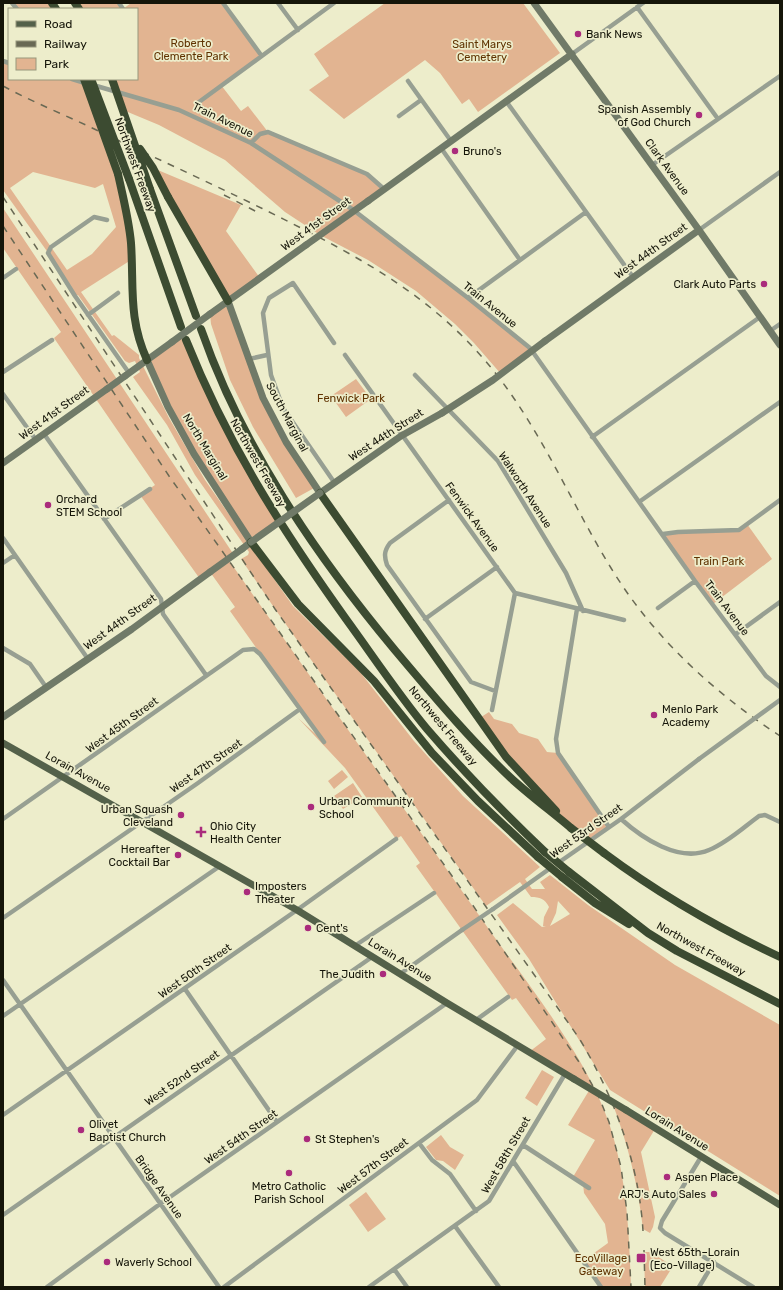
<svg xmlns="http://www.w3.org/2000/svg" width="783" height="1290" font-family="Rubik,sans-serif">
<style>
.green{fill:#e2b491;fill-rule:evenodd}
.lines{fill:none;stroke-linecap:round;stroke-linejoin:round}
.street{stroke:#979f92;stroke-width:4.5}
.secondary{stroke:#707a68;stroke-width:7}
.primary{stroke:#54614a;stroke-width:7}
.highway{stroke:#3c4b31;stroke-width:8}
.rail{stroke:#696954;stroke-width:1.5;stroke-dasharray:7 7;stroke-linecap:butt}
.street-bridge{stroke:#979f92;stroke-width:4.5}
.secondary-bridge{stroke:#707a68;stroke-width:7}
.primary-bridge{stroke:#54614a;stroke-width:7}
.highway-bridge{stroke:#3c4b31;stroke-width:8}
.poi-dot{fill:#aa2b7c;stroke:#ededcb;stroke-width:1.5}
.labels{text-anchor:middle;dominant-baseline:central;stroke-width:3.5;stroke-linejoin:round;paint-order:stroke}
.poi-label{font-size:11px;fill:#151509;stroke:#ededcb;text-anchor:start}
.park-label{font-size:11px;fill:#5f3200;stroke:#ededcb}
.street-label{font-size:11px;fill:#151509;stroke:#ededcb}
</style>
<rect width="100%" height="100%" fill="#ededcb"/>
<path class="green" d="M12 3H52L56 9H17Z
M75 3H119L123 9 131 3H223L261 55 221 85 241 111 248 106 268 132 364 173 384 189 354 211 530 348 501 374 474 343 455 324 416 291 368 260 320 235 285 212 225 160 159 125 123 110 112 79H137V9H79Z
M385 3H523L560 53 478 112 469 99 462 104 440 73 425 60 344 119 309 90 329 76 314 54Z
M3 61 9 63V79H84L118 174 131 260 81 292 112 336 114 335 139 355V358L169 418 205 480 293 606 360 672 414 741 463 796 540 867 525 879 532 889H545L540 882 550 875 588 905 675 965 780 1025V1196L610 1090 529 959 497 915 513 903 542 927 546 926H543L544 917 549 907C545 899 540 897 531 897L520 882 486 906 275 609 241 559 248 555 249 552 195 475 167 425 133 377 140 372 135 361 129 363 125 361 78 295 75 296 49 254 3 190ZM33 172 95 188 103 184 116 227 92 254 67 270 10 188ZM558 901 570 914 550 926 556 913Z
M153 168 241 205 226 231 260 278 228 302 263 398 316 487 296 498 253 427 230 380 211 324 210 314 228 302Z
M3 208 234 555 228 559C314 683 402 805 488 928 529 986 586 1056 609 1123 627 1177 629 1231 631 1287H601L583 1261 608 1243 605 1224 584 1193 583 1183 573 1177 595 1140 568 1125 590 1089 529 1052 546 1039 516 998 512 1000 416 866 420 863 401 836 396 839 345 768 298 718 322 740 230 611 235 607 210 572 200 579 140 495 155 485 54 338 61 332 3 248Z
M184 333 192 356 279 522 251 542 194 454 147 360Z
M356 379 371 399 346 417 331 396Z
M747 524 772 559 713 604 663 534 739 530Z
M489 712 494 719 512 724 519 733 538 739 547 752 558 753 609 827 588 841 568 825 478 719Z
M342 770 348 777 334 789 328 781Z
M353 783 362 797 343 809 334 796Z
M542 1070 554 1077 537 1106 525 1098Z
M612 1102 655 1129 641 1152 655 1217 653 1227 650 1233 643 1229C638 1185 628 1144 612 1102Z
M441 1135 450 1147 464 1155 455 1170 443 1161 436 1160 426 1147Z
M366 1192 386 1219 368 1232 349 1205Z
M644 1252H650L673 1266 660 1287H645Z"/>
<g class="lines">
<path class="street" d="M12 3 17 9
M119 3 123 9
M223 3 261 55
M278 3 298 30
M637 7 718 119
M572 54 643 3
M3 61 9 63
M72 79 85 83
M408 81 451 141
M93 85 179 110 251 143 352 209 468 298 530 348 695 581 766 676 780 687
M506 101 633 277
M199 102 334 3
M399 116 421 100
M251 143 260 134 268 132 367 174 384 189
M441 148 520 260
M652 165 780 76
M107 220 94 217 51 247 48 253 75 296 129 373
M699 230 780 172
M3 278 16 269
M468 298 586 212
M88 315 118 293
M770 331 780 324
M334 343 293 283 269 298 263 313 271 375 283 408 334 482
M345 355 515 593 492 710
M249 359 267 355
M3 372 52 340
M415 375 498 461 566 573 583 611
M3 394 36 440
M44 434 161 599 163 614 206 675
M592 437 760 317
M449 500 390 543C384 551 384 556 387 565L471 682 495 691
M639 502 780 402
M104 519 150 489
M663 534 678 532 739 530 780 500
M3 538 88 659
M3 563 15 555
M515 593 624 620
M658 608 695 581
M577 609 556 739 558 753 609 827
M425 619 497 567
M736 634 780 602
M3 648 30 664 46 687
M3 819 243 650 254 649 260 654 324 742
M621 819C642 838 679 863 709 850 727 843 744 827 759 816L765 815 780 822
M558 863 621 819 699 759
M493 909 552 867
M3 918 198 783 300 709
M356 945 434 893
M400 974 462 930
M3 980 219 1287
M185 989 277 1122
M3 1016 220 866
M476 1020 508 997
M3 1115 297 910 396 839
M419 1143 432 1160 450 1174 476 1211
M523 1145 589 1188
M701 1157 662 1221 660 1228 665 1233 753 1287
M513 1161 601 1287
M3 1215 372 957
M455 1226 499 1287
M394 1269 407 1287
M47 1287 160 1204 447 1003
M224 1287 477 1100 518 1045
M369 1287 489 1201 565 1074
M699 1287 714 1262"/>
<path class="secondary" d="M534 3 699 230 780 345
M368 201 572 54
M228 301 263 398 286 442 320 493 401 436 442 413
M210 314 306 245
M545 341 699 230
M147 360 168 407 194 454 251 542 242 549
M125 376 172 342
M3 463 107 389
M3 717 132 629 210 572"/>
<path class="primary" d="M3 743 297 910 447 1003 574 1079
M626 1110 780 1205"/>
<path class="highway" d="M52 3 56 9
M75 3 79 9
M118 174C123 197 129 220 131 243 134 286 128 318 147 360
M129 179 181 327
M150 189 196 316
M168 197 228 301
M201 329C242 447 315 554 394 649 432 694 470 740 513 780 532 797 552 812 571 828
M186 340C228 445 281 528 346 619 373 656 398 694 427 729 464 772 504 813 545 852
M320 493 506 757 556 811
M251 542 298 604 374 681 432 753 478 801 538 857
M604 853C659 894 718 928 780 957
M569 872 648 933 677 951 780 1004
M562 877 595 903 629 924"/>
<path class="rail" d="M3 86C31 101 60 113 88 126 159 160 231 192 301 228 364 260 423 294 472 346 534 411 565 493 611 568 653 637 712 691 780 736
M224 195 261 214
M3 197 275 609 579 1038C614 1096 639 1163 643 1231
M3 226 169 476 474 907 581 1065 599 1097 609 1122 621 1167 627 1212 631 1287
M644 1250 645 1287"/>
<path class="street-bridge" d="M699 759 780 700
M462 930 493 909"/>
<path class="secondary-bridge" d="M306 245 368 201
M172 342 210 314
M107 389 125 376
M442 413 493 380 545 341
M251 542 320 493
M210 572 242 549"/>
<path class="primary-bridge" d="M574 1079 626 1110"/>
<path class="highway-bridge" d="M84 79 118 174
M91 79 129 179
M112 79 150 189
M140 149 153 168 168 197
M571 828 604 853
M545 852 569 872
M538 857 562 877"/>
</g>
<g class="poi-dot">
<circle cx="578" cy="34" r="4"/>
<circle cx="699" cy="115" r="4"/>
<circle cx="455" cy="151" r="4"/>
<circle cx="764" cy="284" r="4"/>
<circle cx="48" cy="505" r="4"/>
<circle cx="654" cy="715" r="4"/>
<circle cx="311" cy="807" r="4"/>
<circle cx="181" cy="815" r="4"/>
<path d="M199 826h4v4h4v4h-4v4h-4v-4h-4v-4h4z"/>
<circle cx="178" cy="855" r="4"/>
<circle cx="247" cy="892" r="4"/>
<circle cx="308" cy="928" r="4"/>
<circle cx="383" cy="974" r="4"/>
<circle cx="81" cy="1130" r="4"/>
<circle cx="307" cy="1139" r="4"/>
<circle cx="289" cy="1173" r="4"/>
<circle cx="667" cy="1177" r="4"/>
<circle cx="714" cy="1194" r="4"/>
<rect x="636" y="1253" width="10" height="10" rx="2"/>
<circle cx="107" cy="1262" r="4"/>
</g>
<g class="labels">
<g class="poi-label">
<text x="586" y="34">Bank News</text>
<text x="691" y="109" text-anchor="end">Spanish Assembly<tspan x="691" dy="13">of God Church</tspan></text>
<text x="463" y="151">Bruno's</text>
<text x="756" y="284" text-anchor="end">Clark Auto Parts</text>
<text x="56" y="499">Orchard<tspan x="56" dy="13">STEM School</tspan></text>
<text x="662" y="709">Menlo Park<tspan x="662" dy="13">Academy</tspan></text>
<text x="319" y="801">Urban Community<tspan x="319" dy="13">School</tspan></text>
<text x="173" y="809" text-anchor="end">Urban Squash<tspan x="173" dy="13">Cleveland</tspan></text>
<text x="210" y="826">Ohio City<tspan x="210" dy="13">Health Center</tspan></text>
<text x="170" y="849" text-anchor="end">Hereafter<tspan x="170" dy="13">Cocktail Bar</tspan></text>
<text x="255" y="886">Imposters<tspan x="255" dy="13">Theater</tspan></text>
<text x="316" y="928">Cent's</text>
<text x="375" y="974" text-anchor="end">The Judith</text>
<text x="89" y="1124">Olivet<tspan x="89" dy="13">Baptist Church</tspan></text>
<text x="315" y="1139">St Stephen's</text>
<text x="675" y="1177">Aspen Place</text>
<text x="289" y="1186" text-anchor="middle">Metro Catholic<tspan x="289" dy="13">Parish School</tspan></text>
<text x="706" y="1194" text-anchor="end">ARJ's Auto Sales</text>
<text x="650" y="1252">West 65th–Lorain<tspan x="650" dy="13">(Eco-Village)</tspan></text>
<text x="115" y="1262">Waverly School</text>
</g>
<g class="park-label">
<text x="191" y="43">Roberto<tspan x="191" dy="13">Clemente Park</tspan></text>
<text x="482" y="44">Saint Marys<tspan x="482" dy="13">Cemetery</tspan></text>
<text x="351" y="398">Fenwick Park</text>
<text x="719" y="561">Train Park</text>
<text x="601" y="1258">EcoVillage<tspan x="601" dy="13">Gateway</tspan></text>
</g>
<g class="street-label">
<text transform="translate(223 120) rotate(26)">Train Avenue</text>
<text transform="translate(135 165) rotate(70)">Northwest Freeway</text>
<text transform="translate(667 167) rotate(54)">Clark Avenue</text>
<text transform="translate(316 224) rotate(-36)">West 41st Street</text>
<text transform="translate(651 251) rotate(-36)">West 44th Street</text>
<text transform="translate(490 305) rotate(39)">Train Avenue</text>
<text transform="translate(54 413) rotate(-36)">West 41st Street</text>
<text transform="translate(287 417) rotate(62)">South Marginal</text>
<text transform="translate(386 435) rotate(-33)">West 44th Street</text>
<text transform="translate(205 447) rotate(59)">North Marginal</text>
<text transform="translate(258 463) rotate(60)">Northwest Freeway</text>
<text transform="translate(525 490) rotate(57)">Walworth Avenue</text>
<text transform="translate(472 517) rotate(54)">Fenwick Avenue</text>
<text transform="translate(727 608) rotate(53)">Train Avenue</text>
<text transform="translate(120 622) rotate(-36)">West 44th Street</text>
<text transform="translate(122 725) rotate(-36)">West 45th Street</text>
<text transform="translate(443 726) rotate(50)">Northwest Freeway</text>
<text transform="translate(206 766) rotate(-35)">West 47th Street</text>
<text transform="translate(78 772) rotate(29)">Lorain Avenue</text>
<text transform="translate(586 831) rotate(-35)">West 53rd Street</text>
<text transform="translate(701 949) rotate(29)">Northwest Freeway</text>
<text transform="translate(400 960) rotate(32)">Lorain Avenue</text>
<text transform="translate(195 971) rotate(-35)">West 50th Street</text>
<text transform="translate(182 1078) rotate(-35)">West 52nd Street</text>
<text transform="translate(677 1129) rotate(32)">Lorain Avenue</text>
<text transform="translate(241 1137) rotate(-35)">West 54th Street</text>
<text transform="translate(506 1155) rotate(-60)">West 58th Street</text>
<text transform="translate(373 1166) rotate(-37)">West 57th Street</text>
<text transform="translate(159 1187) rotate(55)">Bridge Avenue</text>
</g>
</g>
<rect width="783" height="1290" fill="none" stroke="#151509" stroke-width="8"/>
<rect x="8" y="8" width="130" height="72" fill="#ededcb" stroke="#97977d"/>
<rect x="16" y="21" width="20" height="6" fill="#54614a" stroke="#97977d"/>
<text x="44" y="28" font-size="12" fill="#151509">Road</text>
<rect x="16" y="41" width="20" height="6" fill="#696954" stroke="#97977d"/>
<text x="44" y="48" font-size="12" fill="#151509">Railway</text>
<rect x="16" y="58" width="20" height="12" fill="#e2b491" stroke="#97977d"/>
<text x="44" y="68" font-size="12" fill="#151509">Park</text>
</svg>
